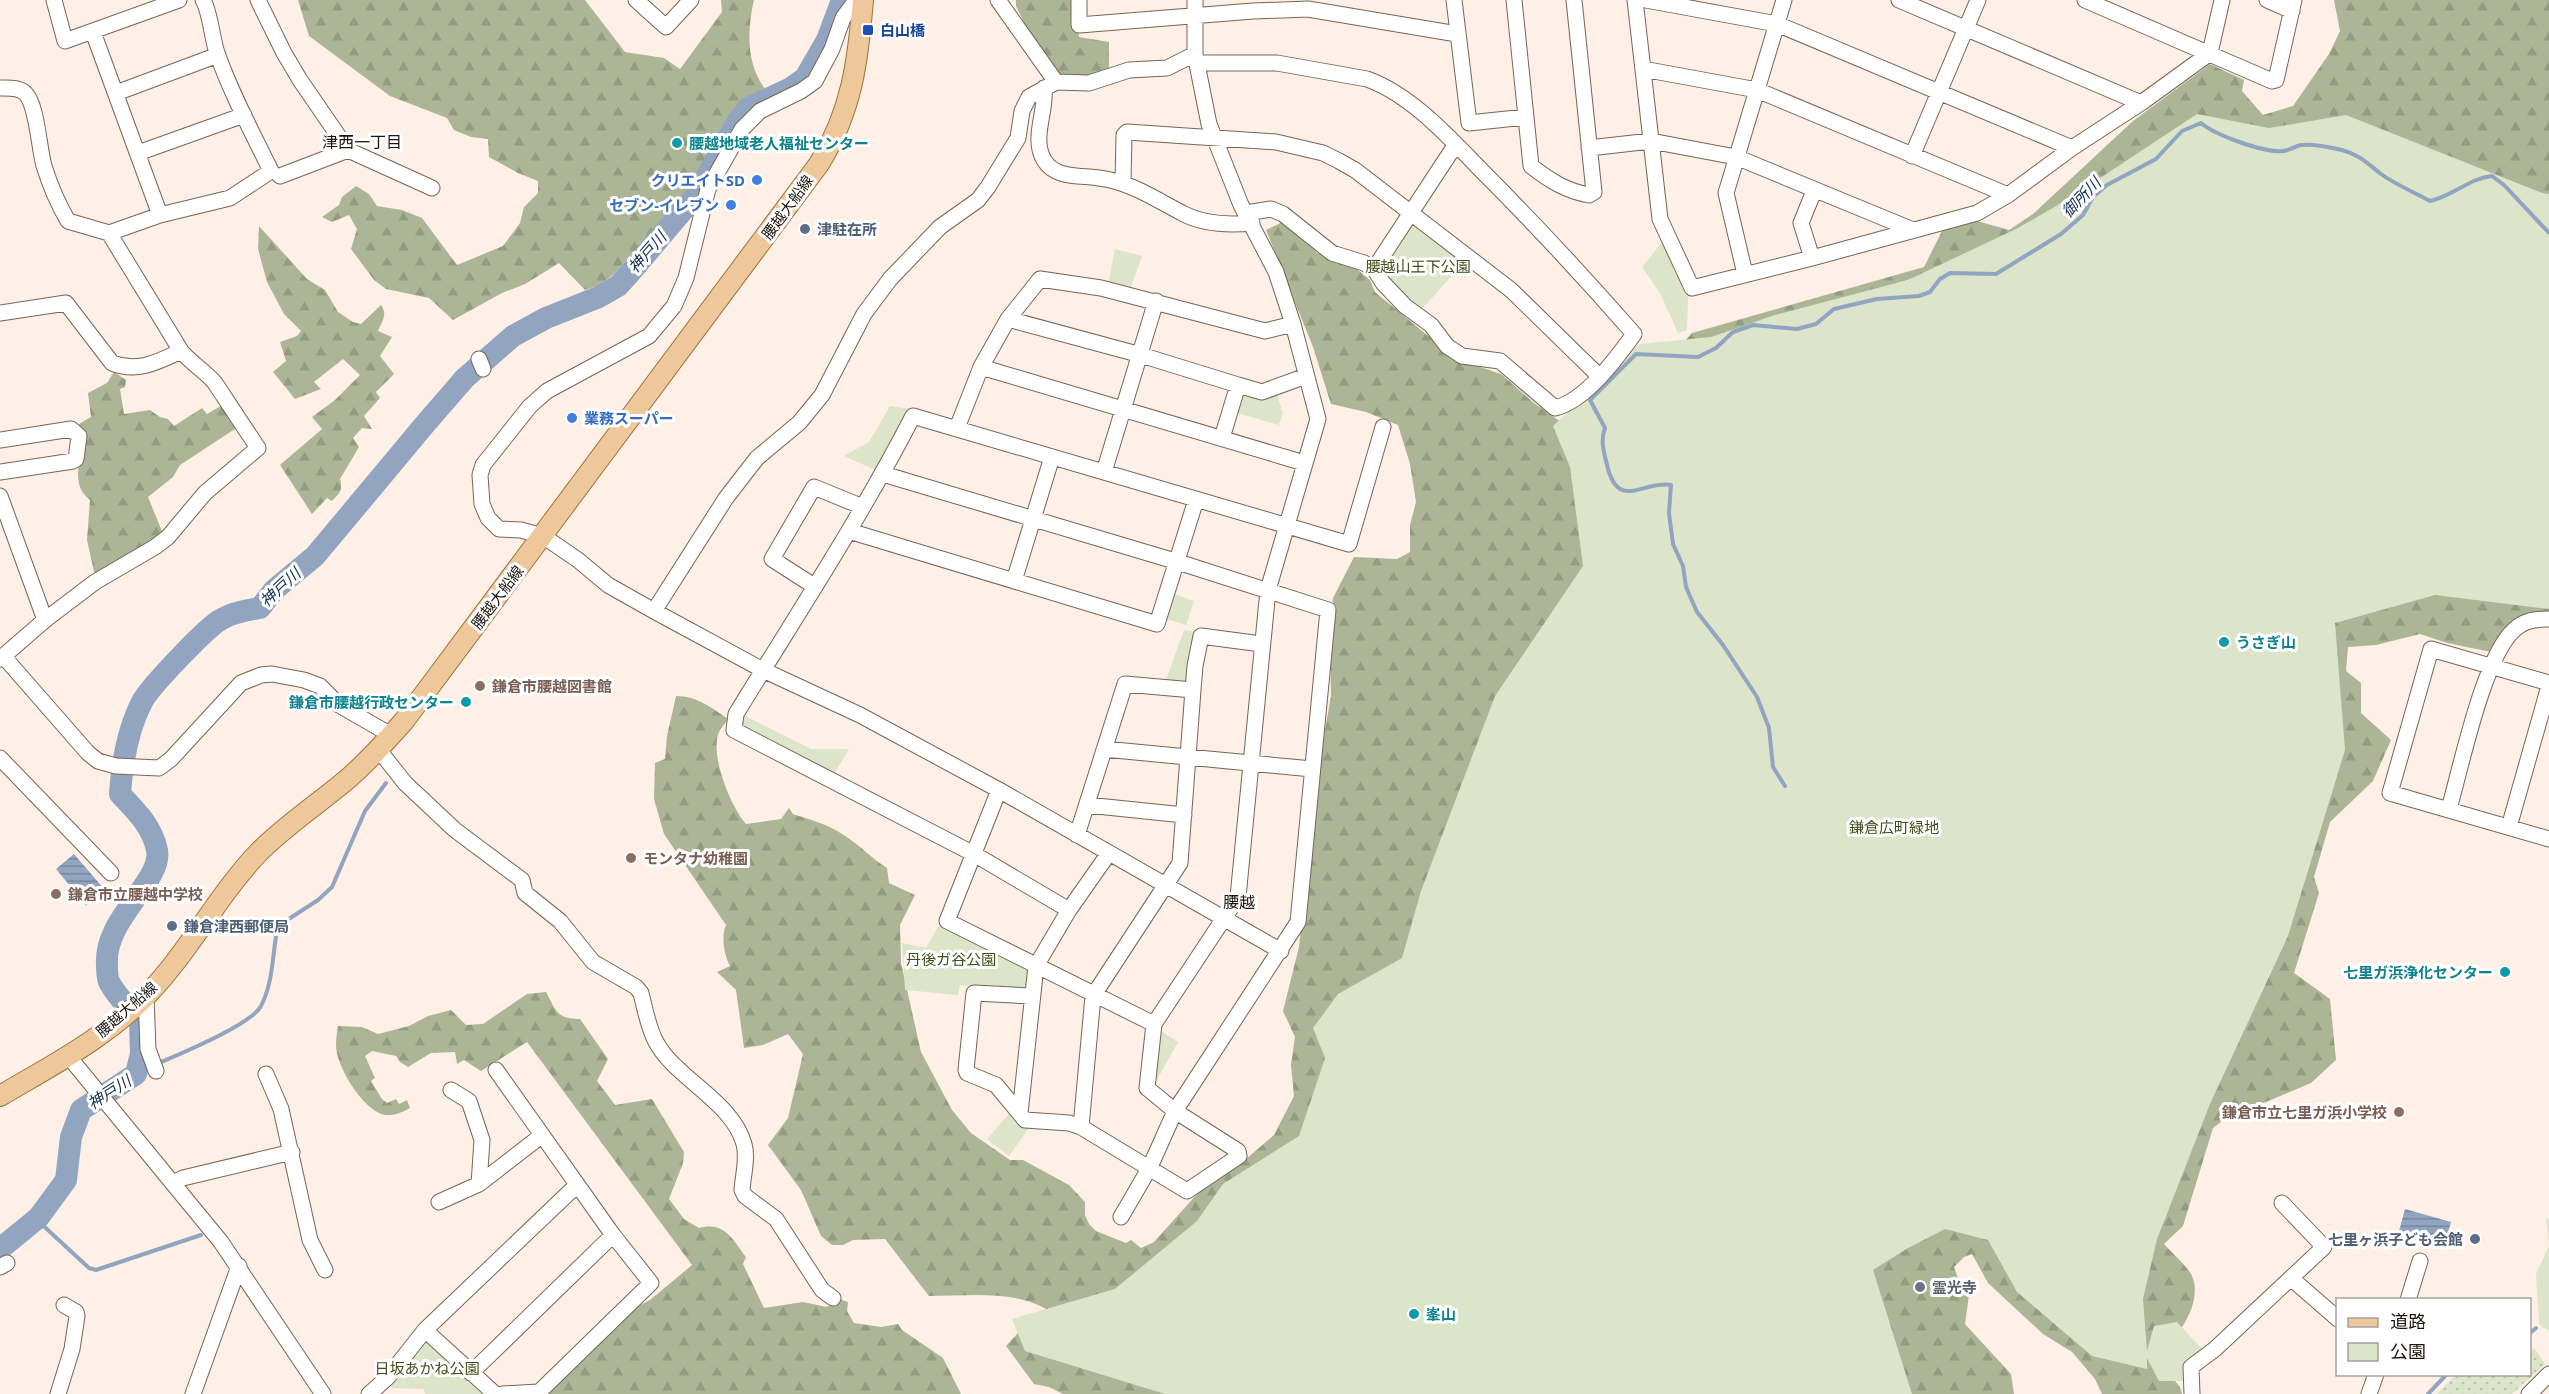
<svg xmlns="http://www.w3.org/2000/svg" width="2549" height="1394" font-family="'Noto Sans','Noto Sans JP',sans-serif">
<style>
.grass{fill:url(#grass-dots)}
.forest{fill:url(#forest-firs)}
.park{fill:#dce5c9}
.water{fill:url(#water-rules)}
.lines{fill:none;stroke-linecap:round;stroke-linejoin:round}
.stream{stroke:#91a5c0;stroke-width:4}
.river{stroke:#91a5c0;stroke-width:22}
.minor-casing{stroke:#776455;stroke-width:17}
.major-casing{stroke:#9d723d;stroke-width:22}
.minor{stroke:#fff;stroke-width:15}
.major{stroke:#eec89a;stroke-width:20}
.transit-dot{fill:#1a4fb4;stroke:#fff;stroke-width:2}
.culture-dot{fill:#0f9aa8;stroke:#fff;stroke-width:2}
.shop-dot{fill:#3f7fe0;stroke:#fff;stroke-width:2}
.service-dot{fill:#5c6f8a;stroke:#fff;stroke-width:2}
.education-dot{fill:#8d6e63;stroke:#fff;stroke-width:2}
.worship-dot{fill:#6b7280;stroke:#fff;stroke-width:2}
.labels{text-anchor:middle;dominant-baseline:central;stroke-width:6;stroke-linejoin:round;paint-order:stroke}
.transit-label{font-size:15px;font-weight:bold;fill:#164399;stroke:#fff;text-anchor:start}
.culture-label{font-size:15px;font-weight:bold;fill:#0d838f;stroke:#fff;text-anchor:start}
.shop-label{font-size:15px;font-weight:bold;fill:#366cbe;stroke:#fff;text-anchor:end}
.street-label{font-size:15px;fill:#1b140e;stroke:#fff}
.service-label{font-size:15px;font-weight:bold;fill:#4e5e75;stroke:#fff;text-anchor:start}
.park-label{font-size:15px;fill:#424e1a;stroke:#fff}
.education-label{font-size:15px;font-weight:bold;fill:#785e54;stroke:#fff;text-anchor:start}
.worship-label{font-size:15px;font-weight:bold;fill:#5b616d;stroke:#fff;text-anchor:start}
.neighbourhood-label{font-size:16px;fill:#1b140e;stroke:#fff}
.water-label{font-size:16px;font-style:italic;fill:#122f54;stroke:#fff}
</style>
<defs>
<pattern id="grass-dots" width="8" height="8" patternUnits="userSpaceOnUse" patternTransform="scale(1.5)"><rect width="8" height="8" fill="#dce5c9"/><path d="M2 2h.1M6 6h.1" fill="none" stroke="#bcc4ab" stroke-width="1.8" stroke-linecap="round"/></pattern>
<pattern id="forest-firs" width="22" height="20" patternUnits="userSpaceOnUse" patternTransform="scale(1.5)"><rect width="22" height="20" fill="#acb696"/><path d="M5 1l3.5 6h-7zM16 11l3.5 6h-7z" fill="#939c80"/></pattern>
<pattern id="water-rules" width="6" height="5" patternUnits="userSpaceOnUse" patternTransform="scale(1.5)"><rect width="6" height="5" fill="#91a5c0"/><path d="M0 2.5h6" fill="none" stroke="#76859a"/></pattern>
</defs>
<rect width="100%" height="100%" fill="#fef0e6"/>
<path class="grass" d="M2530 1349H2535L2545 1364 2512 1394H2437L2455 1375 2530 1374Z"/>
<path class="forest" d="M298 0H585L625 52 664 58 680 69 722 12 721 0H754C747 30 746 63 765 89 722 118 713 166 683 204 669 221 649 235 634 252 618 269 609 284 585 290L559 263 525 284 502 293 453 320 429 298 386 289 374 280 351 249 357 229 349 215 332 222 322 217 339 205 342 197 356 186 369 194 377 206 402 210 422 218 457 265 503 246 520 223 524 207 538 193V181L518 173 489 157 488 139 471 137 454 130 447 118 390 96 309 36Z
M1016 0H1076L1079 37 1109 42V68L1080 86 1052 80 1016 6Z
M2334 0H2549V230L2099 217 1731 338 1684 342 1692 333 1924 267 1942 231 1977 221 2009 230 2033 214 2133 121 2210 64 2244 80 2242 91 2263 115 2293 106 2329 54 2340 31Z
M1291 218 1317 253 1352 265 1370 280 1375 292 1456 359 1501 374 1534 403 1571 429 2549 256V625L2539 620 2491 652 2447 643 2420 634 2376 645 2348 647 2346 671 2361 683V713L2391 740 2373 781 2330 822 2314 877 2319 893 2294 973 2330 999 2336 1060 2311 1083 2261 1104 2243 1105 2213 1128 2183 1226 2164 1244C2171 1252 2188 1267 2192 1276 2204 1305 2175 1339 2157 1359L2180 1387 2182 1394H2102L2095 1379 2072 1352 2043 1334 1988 1283 1972 1254 1964 1257 1954 1267 1960 1284 1969 1295 1965 1324 2011 1374 2014 1394H1063L1049 1387 1034 1384 1006 1346 1028 1322 1051 1312C1017 1289 968 1296 929 1296L885 1239 853 1240 843 1245H832L821 1236 801 1190 768 1145 788 1118 803 1054 788 1034 763 1045 744 1048 736 990 717 972 730 966C724 956 721 936 726 925L664 834 654 799 655 763 665 759 667 736 676 696C697 696 712 708 728 719 725 724 719 730 718 735 711 758 731 807 746 824L781 819 789 808 793 814C810 820 828 824 842 834 859 844 871 858 887 868L889 883 915 895 900 925 901 963 921 1052 952 1110 971 1133 1010 1160H1023L1069 1185 1085 1202V1215L1089 1224 1096 1231 1126 1243 1131 1240 1141 1248 1154 1242 1207 1183 1245 1160 1274 1135 1294 1096 1291 1065 1295 1037 1283 1011 1299 947 1317 776 1331 696 1330 635 1333 598 1354 557 1397 559 1410 552V525L1416 502 1410 464 1398 425 1366 412 1331 404 1313 347 1266 230Z
M259 226 307 279 325 290 338 312 353 322 361 324 381 305C388 315 382 321 378 331L392 337 380 356 394 374 376 392 380 398 364 416 372 429 362 428 353 438 359 447 340 479C343 490 340 493 332 501L327 498 312 514 280 465 322 429 312 417 335 400 360 375 343 359 314 382 321 389 295 399 273 372 286 361 280 342 297 336 301 331 284 314 267 282 258 249Z
M114 372 126 380 125 387 120 389 124 414 150 410 160 417 168 419 174 426 202 408 207 414 224 404 238 427 180 465 173 477 148 497 164 536 95 576 87 540 90 500C64 480 90 449 79 424L91 417 88 393 107 383Z
M546 992C556 1010 556 1019 580 1019L608 1059 597 1081 615 1105 652 1099 684 1152 683 1163 669 1199 684 1219 699 1228C725 1221 732 1239 746 1257L743 1264 764 1308 803 1302 827 1307 840 1299 848 1302 847 1311 854 1323 881 1327 898 1324 902 1330 943 1358 961 1394H546L635 1308 650 1300 692 1265 527 1042 481 1071 464 1060 457 1064 455 1052 431 1053 408 1067 400 1062 396 1056 372 1051 365 1056 375 1078 371 1081 382 1099 387 1103 396 1099 399 1104 407 1100 410 1108C402 1113 389 1118 379 1113 360 1104 336 1066 336 1045 336 1039 337 1032 338 1026L362 1027 378 1034 409 1026 428 1016 451 1010 466 1025 483 1024 527 994Z"/>
<path class="park" d="M2197 114 2269 128 2346 115 2542 193 2549 194V609L2435 595 2335 623 2345 750 2288 936 2210 1104 2157 1239 2143 1299 2147 1351 2154 1326 2177 1322 2204 1351 2184 1381H2159L2147 1358V1369L2092 1356 2017 1292 1988 1240 1945 1229 1908 1248 1873 1270 1912 1394H1165L1025 1351 1012 1319 1115 1289 1197 1221 1223 1184 1299 1136 1325 1058 1313 1028 1338 994 1402 958 1421 891 1495 696 1583 566 1570 467 1553 426 1639 344 1711 337 1775 315 1908 280 2018 228 2070 198Z
M1414 222 1465 261 1422 309 1402 296 1380 267 1409 223Z
M1663 241 1688 296 1687 330 1678 333 1660 293 1642 267Z
M1115 249 1142 256 1130 290 1108 284Z
M1276 392 1283 413 1279 425 1234 412 1239 394Z
M890 406 911 409 877 471 844 456 869 442Z
M1172 593 1194 601 1186 625 1163 618Z
M1184 630 1197 632 1190 682 1165 683Z
M743 715 811 749H849L834 774 738 725Z
M940 924 1026 967 1029 974 1028 989 1024 992 960 985 958 995 905 990 902 943 926 948Z
M1158 1029 1178 1042 1153 1087Z
M1009 1114 1029 1128 1009 1156 987 1139Z
M2546 1217 2549 1221V1331L2539 1324 2536 1274 2549 1246Z
M420 1341 429 1342 482 1394H425L424 1389 392 1388 390 1382Z"/>
<path class="water" d="M74 854 105 890 86 905 56 869Z
M2405 1209 2451 1222 2444 1248 2398 1235Z"/>
<g class="lines">
<path class="stream" d="M1785 786 1773 767 1769 728 1757 697 1723 645 1697 612 1686 587 1683 566 1673 544 1669 513 1671 485C1643 480 1618 512 1607 465 1604 452 1600 441 1605 428L1590 400 1636 354 1698 357 1716 348 1733 332 1753 325 1797 329 1816 324 1834 309 1877 299 1919 296 1930 292 1940 279 1950 273 1996 274 2061 234 2083 215 2093 197 2107 185 2156 159 2182 131 2201 123C2215 135 2264 153 2283 151 2289 151 2295 146 2301 145 2314 144 2329 147 2342 150 2360 155 2367 163 2381 174 2396 185 2414 192 2430 201 2453 196 2470 178 2492 176L2504 185 2549 233
M157 1064C179 1054 251 1025 261 1006 274 981 272 952 278 926L318 900 332 887 365 811 386 783
M136 1074 151 1067
M36 1219 89 1268 96 1270 201 1235
M2530 1333 2536 1328
M2428 1394 2447 1374"/>
<path class="river" d="M0 1249 39 1217 66 1180 71 1137 81 1110 136 1074 141 1054 140 1021C130 1009 117 997 109 982 107 977 107 970 107 964 104 918 163 881 157 850 152 826 136 811 120 794 122 763 128 728 143 700 152 685 205 629 220 620 231 613 247 610 260 608L274 590 315 556 426 423 465 378 513 336 546 318 599 297 618 286 630 273 696 195 738 121 748 108 789 89 805 78 827 40 842 0"/>
<g class="minor-casing">
<path id="minor" d="M54 0 65 41 179 0
M258 0 284 53 300 80 348 150 432 188
M636 0 666 27 691 0
M856 0 843 18 832 49 815 81 801 91 760 111 742 129 708 189 686 278 674 306 649 336 547 391 530 406 483 465 480 475 482 504 488 518 499 529 521 530 543 536 578 560 608 585 654 611 763 670 860 715 999 790 1281 951
M998 0 1056 82
M1079 0V25L1253 11 1308 9 1457 34
M1454 0 1469 123 1526 117
M1514 0 1531 166C1549 180 1566 191 1589 195L1594 192 1574 0
M1635 0 1660 219 1692 288 1812 258 1977 213 2008 195 2072 148 2141 103 2210 53 2222 0
M1646 0 1777 24 2072 148
M1899 0 2141 103
M2085 0 2272 81 2276 80 2294 0
M2267 0 2292 11
M93 32 160 215
M1197 63H1277L1367 79C1410 94 1450 138 1481 170 1534 223 1585 278 1634 334 1616 359 1585 401 1555 408L1500 361 1462 356 1447 346 1431 325 1405 306 1383 283 1374 269 1456 144
M1643 69 1757 90 2008 195
M0 88C9 88 20 87 26 94 37 106 39 148 44 166 50 185 58 204 68 221L109 233 160 215 230 198 271 171C252 132 231 93 217 53 212 38 210 11 203 0
M1044 88C1047 111 1031 138 1044 160 1055 179 1081 175 1099 178 1131 182 1155 199 1184 214 1203 224 1230 225 1252 223
M116 93 218 55
M1589 148 1651 141 1736 157 1913 230
M138 153 244 115
M1912 156 1978 0
M280 176 348 150
M1123 181 1124 135 1127 132 1276 142 1323 153 1339 161 1355 170 1511 290 1599 376
M1246 213 1271 209 1283 214 1332 253 1364 263 1374 269
M1812 258 1801 223 1814 191
M1745 274 1726 193 1784 0
M0 313 66 303 112 363C137 373 158 362 181 351
M1008 319 1141 355 1238 385 1222 438
M479 359 483 369
M981 367 1304 463
M1238 385 1262 392 1306 376
M957 428 981 367 1008 319 1040 279 1101 288 1265 331 1293 324
M0 440 71 429 79 436 76 459 73 461 0 472
M1104 472 1156 301
M883 474 1178 562 1328 610 1298 922 1175 1111 1150 1167 1121 1217
M0 496 45 620
M849 531 1157 624 1196 500
M1014 581 1052 457
M814 586 772 559 814 487 863 507
M654 611 726 498 757 458 799 423 822 395 864 314 890 279 940 227 978 200 988 187 1018 138 1022 111 1029 97 1056 82 1089 83 1129 70 1167 68 1195 54
M4 657 88 753 98 761 116 766 159 768 171 759 241 683 261 675 272 674 304 680 320 686 339 705 391 735
M0 659 45 620 95 582 155 547 168 537 205 493 258 448 215 383C205 371 192 364 181 351L109 233
M2549 683 2431 649 2390 793 2549 839
M378 749 405 783 455 830 522 880 525 893 560 921 593 962 636 987 641 993C645 1009 648 1027 656 1042 676 1079 732 1101 744 1144 748 1158 743 1175 742 1190L745 1196 776 1219 822 1290 833 1298
M1104 749 1312 769
M0 758 111 873
M999 790 947 921 1154 1024
M1087 805 1184 815
M2449 809C2461 767 2484 655 2515 629 2525 620 2536 619 2549 619
M2509 827 2549 686
M1077 835 1125 684 1193 690 1195 666 1201 636 1261 644
M1069 910 974 854 734 730 736 714C796 616 860 519 913 416L1349 544 1383 427
M146 996 148 1049 156 1071
M1031 996 974 993 966 1070 967 1073 996 1085 1025 1120 1069 1123 1081 1127 1187 1191 1239 1156 1238 1151 1175 1111 1147 1088 1154 1024 1238 897 1268 590 1318 419 1293 324 1276 272 1241 205 1209 124 1195 54V0
M69 1057 221 1242 323 1394
M496 1070 613 1235 651 1283 539 1392 502 1394
M266 1074 281 1109 310 1240 325 1270
M1020 1113 1036 966 1069 910 1109 853
M1081 1127 1093 996 1180 863 1193 690
M173 1183 183 1178 292 1152
M479 1184 541 1136
M439 1202 479 1184 482 1140 469 1101 451 1090
M0 1267 7 1263
M2292 1279 2338 1319
M2408 1300 2420 1261
M425 1330 495 1394
M471 1373 613 1235
M58 1394 72 1349 77 1316 76 1312 64 1305
M193 1394 239 1266
M369 1394 387 1378 425 1330 577 1185
M2192 1394 2191 1367 2215 1349 2324 1247 2282 1203
M2369 1394 2376 1374
M2529 1394 2549 1374"/>
</g>
<g class="major-casing">
<path id="major" d="M0 1096C51 1066 105 1038 146 996 189 952 217 896 259 852 285 826 315 806 344 782 366 764 385 742 404 721L819 164C852 111 858 61 863 0"/>
</g>
<use href="#minor" class="minor"/>
<use href="#major" class="major"/>
</g>
<rect class="transit-dot" x="862" y="24" width="12" height="12" rx="3"/>
<g class="culture-dot">
<circle cx="677" cy="143" r="6"/>
<circle cx="2224" cy="642" r="6"/>
<circle cx="466" cy="702" r="6"/>
<circle cx="2505" cy="972" r="6"/>
<circle cx="1414" cy="1314" r="6"/>
</g>
<g class="shop-dot">
<circle cx="757" cy="180" r="6"/>
<circle cx="731" cy="205" r="6"/>
<circle cx="572" cy="418" r="6"/>
</g>
<g class="service-dot">
<circle cx="805" cy="229" r="6"/>
<circle cx="172" cy="926" r="6"/>
<circle cx="2475" cy="1239" r="6"/>
</g>
<g class="education-dot">
<circle cx="480" cy="686" r="6"/>
<circle cx="631" cy="858" r="6"/>
<circle cx="56" cy="894" r="6"/>
<circle cx="2399" cy="1112" r="6"/>
</g>
<circle class="worship-dot" cx="1920" cy="1287" r="6"/>
<g class="labels">
<g class="transit-label">
<text x="880" y="30">白山橋</text>
</g>
<g class="culture-label">
<text x="689" y="143">腰越地域老人福祉センター</text>
<text x="2236" y="642">うさぎ山</text>
<text x="454" y="702" text-anchor="end">鎌倉市腰越行政センター</text>
<text x="2493" y="972" text-anchor="end">七里ガ浜浄化センター</text>
<text x="1426" y="1314">峯山</text>
</g>
<g class="shop-label">
<text x="745" y="180">クリエイトSD</text>
<text x="719" y="205">セブン-イレブン</text>
<text x="584" y="418" text-anchor="start">業務スーパー</text>
</g>
<g class="street-label">
<text transform="translate(787 207) rotate(-54)">腰越大船線</text>
<text transform="translate(497 597) rotate(-53)">腰越大船線</text>
<text transform="translate(126 1009) rotate(-41)">腰越大船線</text>
</g>
<g class="service-label">
<text x="817" y="229">津駐在所</text>
<text x="184" y="926">鎌倉津西郵便局</text>
<text x="2463" y="1239" text-anchor="end">七里ヶ浜子ども会館</text>
</g>
<g class="park-label">
<text x="1418" y="266">腰越山王下公園</text>
<text x="1894" y="827">鎌倉広町緑地</text>
<text x="951" y="959">丹後ガ谷公園</text>
<text x="427" y="1368">日坂あかね公園</text>
</g>
<g class="education-label">
<text x="492" y="686">鎌倉市腰越図書館</text>
<text x="643" y="858">モンタナ幼稚園</text>
<text x="68" y="894">鎌倉市立腰越中学校</text>
<text x="2387" y="1112" text-anchor="end">鎌倉市立七里ガ浜小学校</text>
</g>
<g class="worship-label">
<text x="1932" y="1287">霊光寺</text>
</g>
<g class="neighbourhood-label">
<text x="362" y="142">津西一丁目</text>
<text x="1239" y="902">腰越</text>
</g>
<g class="water-label">
<text transform="translate(2081 197) rotate(-46)">御所川</text>
<text transform="translate(647 252) rotate(-49)">神戸川</text>
<text transform="translate(280 587) rotate(-43)">神戸川</text>
<text transform="translate(109 1092) rotate(-33)">神戸川</text>
</g>
</g>
<rect x="2336" y="1298" width="195" height="78" fill="#ffffff" stroke="#a4a19f" stroke-width="1.5"/>
<rect x="2348" y="1318" width="30" height="9" fill="#eec89a" stroke="#a4a19f" stroke-width="1.5"/>
<text x="2390" y="1328" font-size="18" fill="#1b140e">道路</text>
<rect x="2348" y="1343" width="30" height="18" fill="#dce5c9" stroke="#a4a19f" stroke-width="1.5"/>
<text x="2390" y="1358" font-size="18" fill="#1b140e">公園</text>
</svg>
